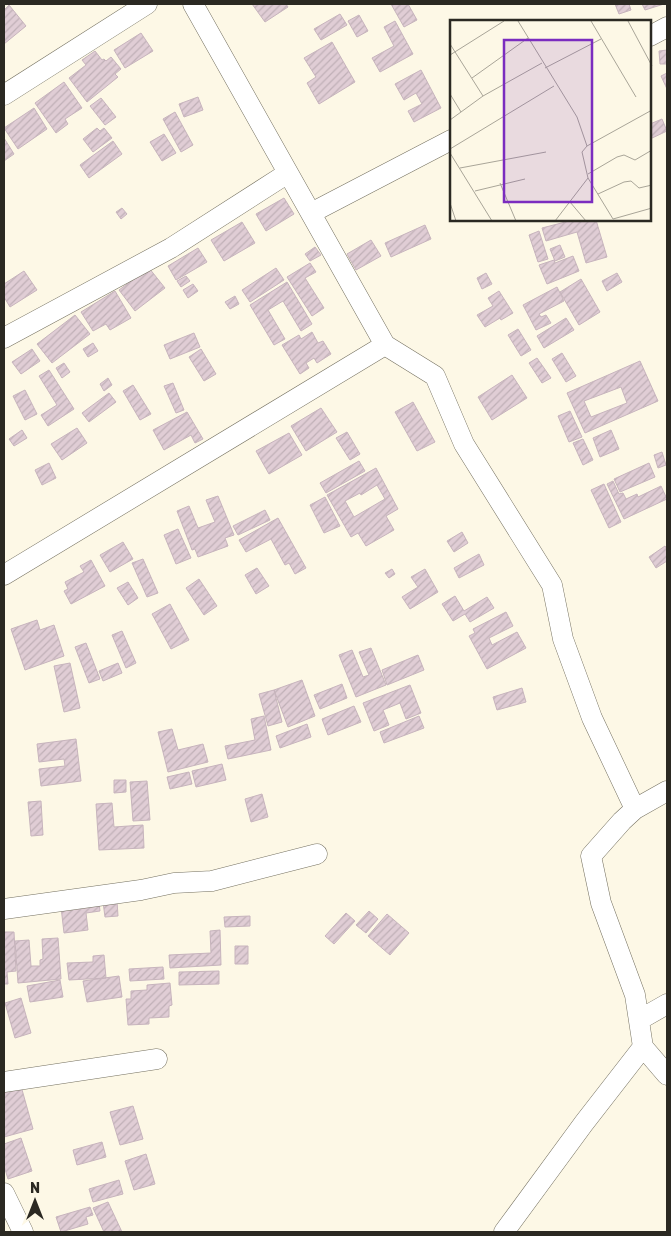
<svg xmlns="http://www.w3.org/2000/svg" width="671" height="1236" font-family="Rubik,sans-serif">
<style>
.building{fill:url(#building-hatch);stroke:#c7b4bd;fill-rule:evenodd}
.lines{fill:none;stroke-linecap:round;stroke-linejoin:round}
.street-casing{stroke:#757161;stroke-width:21}
.street{stroke:#fff;stroke-width:20}
.inset-road{fill:none;stroke:#a9a598;stroke-width:1}
.view{fill:#7b2cbf;fill-opacity:0.15;stroke:#7b2cbf;stroke-width:2.5}
.inset-edge{fill:none;stroke:#2b2922;stroke-width:2.5}
</style>
<defs>
<pattern id="building-hatch" width="6" height="6" patternUnits="userSpaceOnUse" patternTransform="scale(1.25)"><rect width="6" height="6" fill="#e0cdd5"/><path d="M-1 1l2-2M0 6l6-6M5 7l2-2" fill="none" stroke="#c0b0b7"/></pattern>
</defs>
<rect width="100%" height="100%" fill="#fdf8e6"/>
<path class="building" d="M252 4H286L288 7 265 22Z
M391 4H408L417 20 404 27Z
M615 4H629L631 10 619 14Z
M642 4H664L645 10Z
M9 5 26 26 4 44V10Z
M340 14 347 25 321 40 314 29Z
M359 15 368 31 357 37 348 21Z
M395 21 413 54 380 72 372 58 394 46 384 27Z
M141 33 153 51 125 68 114 50Z
M332 42 355 82 319 104 307 83 316 77 304 58Z
M667 50V64H660L659 51Z
M95 51 102 60 104 59 106 61 111 57 121 69 115 74 118 77 87 102 69 78 86 65 82 60Z
M421 70 441 108 414 122 408 111 422 104 416 93 404 100 395 84Z
M667 73V89L661 76Z
M64 82 82 108 65 119 68 124 56 133 35 103Z
M198 97 203 110 184 117 179 104Z
M101 98 116 117 105 125 90 106Z
M34 108 47 129 18 149 4 128Z
M175 112 193 145 181 152 163 119Z
M662 119 667 131 650 139V124Z
M97 128 100 131 104 128 112 138 93 152 83 139Z
M164 134 176 153 162 161 150 142Z
M4 138 14 154 4 161Z
M113 141 122 154 89 178 80 165Z
M284 198 294 214 266 231 256 214Z
M122 208 127 214 121 219 116 212Z
M573 220H596L607 257 586 263 577 232 546 241 542 228Z
M242 222 255 243 224 261 211 240Z
M425 225 431 239 391 257 385 243Z
M539 231 548 259 538 262 529 235Z
M371 240 381 256 356 270 347 254Z
M560 245 565 257 555 261 550 249Z
M315 247 321 255 310 261 305 254Z
M198 248 207 262 176 280 168 266Z
M573 256 579 271 547 284 539 265 554 260 555 263Z
M310 263 316 272 305 278 324 308 312 316 287 277Z
M149 268 165 288 135 311 119 290Z
M276 268 284 280 250 302 242 290Z
M24 271 37 290 10 307 4 297V284Z
M486 273 492 284 482 289 477 278Z
M617 273 622 282 607 291 602 281Z
M186 276 190 281 181 287 177 281Z
M581 279 600 312 579 325 560 292Z
M287 282 312 324 301 331 283 301 268 310 285 339 274 345 250 305Z
M193 284 198 291 188 298 183 290Z
M557 287 564 301 539 314 541 317 546 315 551 323 536 330 523 305Z
M115 291 131 318 110 330 106 324 93 331 81 312Z
M499 291 513 313 501 320 500 318 485 327 477 315 493 306 488 298Z
M235 296 239 304 230 309 225 302Z
M75 315 90 334 52 363 37 344Z
M566 318 574 330 544 348 537 336Z
M518 329 531 350 521 356 508 335Z
M312 332 318 343 323 341 331 354 317 363 314 358 306 363 309 368 300 374 282 345 299 335 301 339Z
M194 333 200 347 170 359 164 345Z
M93 343 98 351 88 357 83 349Z
M32 349 40 361 21 374 12 362Z
M201 349 216 374 204 381 189 357Z
M562 353 576 376 566 382 552 359Z
M537 358 551 378 542 383 529 363Z
M640 361 658 401 585 433 567 393ZM621 387 627 403 591 417 584 401Z
M64 363 70 372 62 378 56 368Z
M49 370 74 409 48 426 41 415 57 405 39 376Z
M512 375 527 398 492 420 478 397Z
M108 378 112 385 104 391 100 384Z
M173 383 184 410 176 413 164 386Z
M133 385 151 414 140 420 123 391Z
M25 390 37 414 25 420 13 396Z
M109 393 116 402 89 422 82 413Z
M413 402 435 442 417 451 395 412Z
M321 408 337 432 306 451 291 426Z
M570 411 582 437 569 442 558 416Z
M187 412 203 439 195 443 191 435 164 450 153 430Z
M77 428 87 443 62 460 51 444Z
M22 430 27 438 14 446 9 439Z
M611 430 619 449 600 457 593 438Z
M347 432 360 454 350 460 336 438Z
M289 433 302 455 269 474 256 451Z
M583 439 593 460 583 465 573 443Z
M662 452 666 465 658 468 654 455Z
M359 461 365 471 326 493 320 483Z
M49 463 56 478 42 485 35 470Z
M649 463 655 477 620 492 614 479Z
M376 468 398 509 386 516 394 530 366 546 358 533 351 537 327 495ZM377 485 385 499 354 517 345 501 360 493 361 495Z
M613 481 619 494 623 493 626 499 637 494 638 497 661 486 667 499 624 519 607 484Z
M604 484 621 522 609 528 591 490Z
M218 496 234 535 225 538 228 546 198 557 195 549 192 550 177 511 189 506 198 528 215 522 206 500Z
M325 497 340 526 324 533 310 505Z
M265 510 270 520 238 535 233 526Z
M278 518 306 568 295 574 289 563 285 565 271 539 246 552 239 540Z
M178 529 191 558 176 564 164 535Z
M462 532 468 543 454 552 447 541Z
M123 542 133 559 110 572 100 555Z
M665 546 667 549V561L656 568 649 557Z
M479 554 484 565 459 578 454 568Z
M143 559 158 593 147 597 132 563Z
M91 560 105 586 71 604 64 591 68 589 65 582 84 572 80 566Z
M257 568 269 586 256 594 245 575Z
M392 569 395 574 389 578 385 573Z
M425 569 438 592 410 609 402 597 418 587 411 577Z
M199 579 217 606 204 615 186 588Z
M128 582 138 598 128 605 117 588Z
M455 596 464 611 487 597 494 608 470 622 465 614 453 621 442 604Z
M170 604 189 640 171 649 152 614Z
M506 612 513 626 489 638 492 645 517 632 526 648 487 669 469 636 475 633 473 629Z
M37 620 40 630 54 625 64 656 25 670 11 629Z
M122 631 136 663 126 668 112 635Z
M86 643 100 679 89 683 75 647Z
M371 648 386 685 356 697 339 655 352 650 363 677 369 675 359 652Z
M418 655 424 670 387 685 382 670Z
M70 663 80 708 64 712 54 666Z
M118 663 122 673 103 681 99 671Z
M302 680 315 716 288 727 274 690Z
M342 684 347 698 320 709 314 695Z
M410 685 421 713 406 719 400 703 383 710 389 725 374 731 363 703Z
M522 688 526 702 497 710 493 697Z
M274 690 282 722 268 726 259 694Z
M354 706 361 722 328 735 322 719Z
M264 716 271 750 228 759 225 746 255 740 251 719Z
M419 716 424 728 384 743 380 732Z
M307 724 311 737 280 748 276 736Z
M172 729 178 750 203 744 208 762 168 772 158 732Z
M76 739 81 781 41 786 39 769 65 766 64 759 39 762 37 744Z
M222 764 226 780 196 787 192 771Z
M189 772 192 784 170 789 167 777Z
M114 780H126V792L114 793Z
M147 781 150 820 133 821 130 782Z
M262 794 268 817 251 822 245 799Z
M41 801 43 835 31 836 28 802Z
M112 803 114 827 143 825 144 848 99 850 96 804Z
M117 901 118 916 105 917 103 902Z
M99 903 100 911 86 913 88 930 64 933 61 907Z
M369 911 378 919 366 933 356 925Z
M346 913 355 921 334 944 325 936Z
M387 914 409 933 390 955 368 936Z
M250 916V926L225 927 224 917Z
M220 930 221 965 170 968 169 955 211 953 210 931Z
M4 932H14L16 971 7 972 8 984H4Z
M58 938 61 979 18 983 15 941 29 940 31 966H40V960L43 959 42 939Z
M235 946H248V964H235Z
M104 955 106 978 69 980 67 963 93 962V956Z
M163 967 164 979 130 981 129 969Z
M219 971V984L179 985V972Z
M119 976 122 997 87 1002 83 981Z
M60 980 63 997 30 1002 27 986Z
M170 983 172 1005 169 1006V1017L149 1018V1024L128 1025 126 999H131V991L147 990V985Z
M21 998 31 1033 15 1038 5 1003Z
M21 1086 33 1129 4 1137V1091Z
M133 1106 143 1139 120 1145 110 1112Z
M21 1138 32 1171 8 1179 4 1166V1144Z
M102 1142 106 1157 77 1165 73 1150Z
M146 1154 155 1184 134 1190 125 1161Z
M119 1180 123 1194 93 1202 89 1189Z
M108 1202 122 1232H104L93 1208Z
M90 1207 93 1215 86 1217 88 1224 61 1232 56 1217Z"/>
<g class="lines">
<g class="street-casing">
<path id="street" d="M193 4 385 345 435 376 464 444 552 585 563 639 592 718 635 809 622 821 591 856 601 903 635 995 643 1047 584 1123 504 1232
M650 36 667 27
M4 95 147 4
M311 213 451 140
M4 338 171 248 288 173
M4 575 385 345
M635 809 667 791
M4 909 141 890 174 883 212 881 317 854
M639 1020 667 1004
M643 1047 667 1075
M4 1082 157 1059
M4 1193 23 1232"/>
</g>
<use href="#street" class="street"/>
</g>
<g transform="translate(450 20)">
<rect width="201" height="201" fill="#fdf8e6"/>
<path class="inset-road" d="M68 1 127 97 137 126 132 132 138 158 105 201M141 1 186 77M178 1 202 46M0 24 33 76M0 35 54 1M95 48 151 19M22 58 78 18M0 74 11 92M0 100 33 76 92 43M137 126 202 90M0 129 104 66M0 133 42 201M10 148 96 132M138 154 167 137 174 135 185 140 202 130M138 158 163 199 202 188M50 163 66 201M25 171 75 159M148 174 174 162 181 161 189 168 202 165M120 182 136 201M0 183 6 201"/>
<path class="view" d="M54 20H142V182H54Z"/>
<rect width="201" height="201" class="inset-edge"/>
</g>
<rect width="671" height="1236" fill="none" stroke="#2b2922" stroke-width="10"/>
<g transform="translate(35 1201)" stroke="#fdf8e6" stroke-width="4" paint-order="stroke">
<path d="M0-4L9 19L0 12L-9 19Z" fill="#2b2922"/>
<text y="-8" font-size="14" font-weight="bold" text-anchor="middle" fill="#2b2922">N</text>
</g>
</svg>
